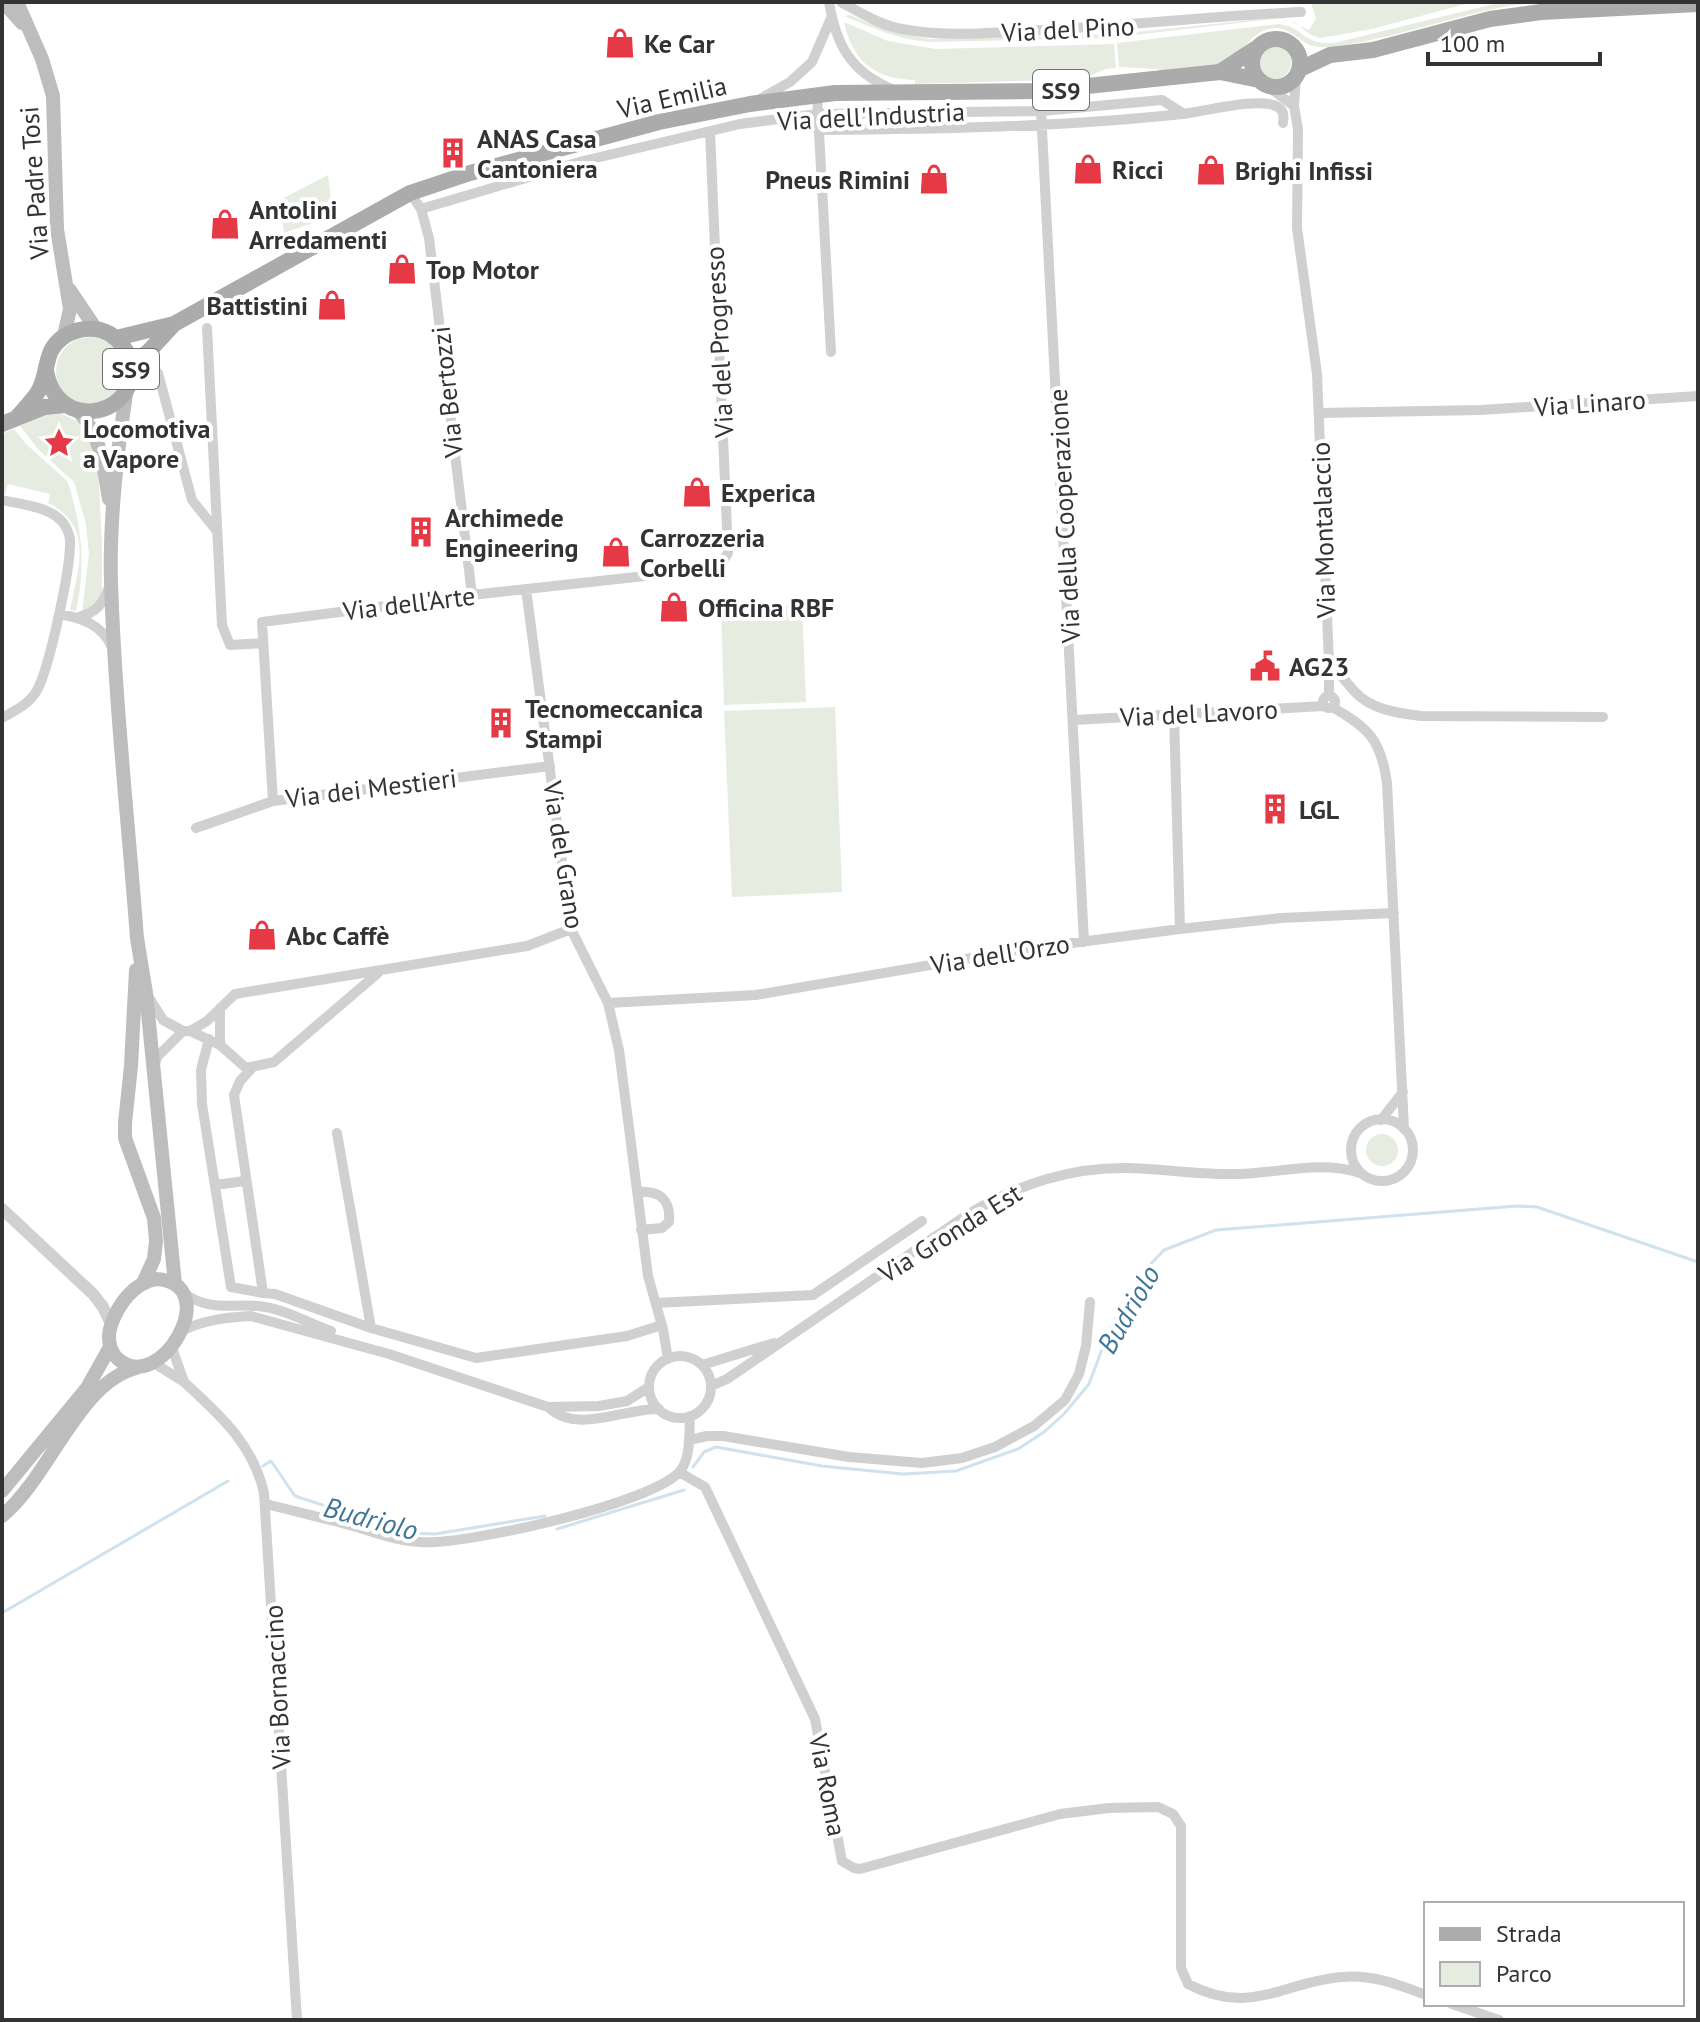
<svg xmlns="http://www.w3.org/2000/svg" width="1700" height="2022" font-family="'PT Sans',sans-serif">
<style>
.green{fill:#e6ecdf}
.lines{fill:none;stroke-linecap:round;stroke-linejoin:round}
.stream{stroke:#cfe2ee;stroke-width:3}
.minor{stroke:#d0d0d0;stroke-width:10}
.tertiary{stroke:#d0d0d0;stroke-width:12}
.secondary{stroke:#bdbdbd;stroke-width:14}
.primary{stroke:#ababab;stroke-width:16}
.labels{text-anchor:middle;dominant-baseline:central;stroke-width:8;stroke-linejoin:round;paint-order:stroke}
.shield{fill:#fff;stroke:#707070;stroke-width:2}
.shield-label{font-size:24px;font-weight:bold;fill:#333}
.street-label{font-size:26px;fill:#333;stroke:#fff}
.poi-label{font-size:26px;font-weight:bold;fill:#333;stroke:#fff;text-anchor:start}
.water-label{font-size:28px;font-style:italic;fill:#3f7597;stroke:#fff}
</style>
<rect width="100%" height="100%" fill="#fff"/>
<path class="green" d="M1311 2H1473L1372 29 1320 38 1309 34 1296 23 1280 18 1117 37 1116 34 1281 17 1309 30 1316 19Z
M1502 2H1536C1471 9 1409 35 1344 45 1334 47 1323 48 1313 46 1297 41 1288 24 1269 29 1250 33 1243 54 1226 62 1210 69 1177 70 1159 72L1158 69 1119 67 1117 43 1279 24C1305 27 1301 45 1334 43Z
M850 15C875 27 902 35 931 39L1113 34 1114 38 929 42C895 39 874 28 844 16Z
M844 22 888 41 936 49 1114 44 1116 68 1105 69 1083 79 915 84V80C875 79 853 62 844 22Z
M1257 62a17 17 0 1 1 34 0a17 17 0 1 1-34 0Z
M328 175 333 216 284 233 280 200Z
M56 371a34 34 0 1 1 68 0a34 34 0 1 1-68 0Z
M48 412H58L79 422 97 452 102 541V600L82 613 89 554 86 524 74 482 38 449 20 426Z
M14 429 26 444 66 480 69 485C82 532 86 564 76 611L70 610C78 569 95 526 48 503L50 494 8 484 5 494 2 493V434Z
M802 605 806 702 724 705 721 608Z
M835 707 842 892 732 897 724 711Z
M1366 1150a16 16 0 1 1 32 0a16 16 0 1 1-32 0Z"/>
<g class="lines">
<path class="stream" d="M263 1466 271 1461 295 1496 408 1533 435 1534 545 1516
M693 1467 704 1452 716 1447 822 1466 903 1474 956 1471 1018 1449 1044 1432 1064 1414 1089 1384 1110 1328 1145 1270 1164 1250 1216 1230 1517 1206 1537 1207 1698 1262
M557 1529 684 1490
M2 1613 228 1481"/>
<path class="minor" d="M829 2C836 45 851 72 892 89
M841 2C861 13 880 25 902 29 943 37 984 33 1025 31 1117 27 1208 16 1301 12
M1296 76 1294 106 1298 129 1297 228 1317 374 1329 663C1339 672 1346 682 1355 692 1372 710 1398 713 1421 716L1603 717
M1266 85 1294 106
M1040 91 1084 942
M817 95 831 352
M760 99 790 82 812 62 832 16
M818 130C940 129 1061 127 1182 114 1203 112 1261 96 1278 107 1284 111 1284 116 1283 123
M410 193 421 209 429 238 472 595
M421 209 583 161 740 124 817 114 1042 111 1162 100 1184 114
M207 328 222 625 230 645 263 643
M158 373 192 500 216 530
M1319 413 1481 410 1698 396
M2 500C22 505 51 506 64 524 67 529 70 535 70 541 71 567 49 671 36 692 29 704 14 711 2 718
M526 589 571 929 608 1003 619 1050 648 1276 663 1329 668 1359
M59 614C82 618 101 624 112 647
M79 617C97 612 103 604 109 587
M1329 663V696
M1323 702a6 6 0 1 1 12 0a6 6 0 1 1-12 0Z
M1332 707C1369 728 1381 740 1387 783L1404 1129
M1174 714 1180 929
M1074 720 1324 706
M273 801 262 622 472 595 700 570 722 563 728 553 710 131
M196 828 273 801 550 766
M148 996 163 1020 183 1031H190L220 1045 246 1068 274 1062 378 973
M608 1003 756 995 1018 950 1180 929 1281 918 1394 913
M190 1031 207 1021 235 994 527 946 571 929
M209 1039 201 1070 202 1104 231 1287 263 1293
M220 1045V1008
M154 1066 158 1056 183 1031
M253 1067 240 1081 234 1095 263 1293 275 1294 371 1328
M1351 1150a31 31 0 1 1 62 0a31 31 0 1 1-62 0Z
M1381 1120 1403 1092
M337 1133 371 1328 476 1358 627 1336 662 1325
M215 1185 245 1181
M637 1192C659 1190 671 1199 669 1222L662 1228 641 1230
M185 1294C209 1311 231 1304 258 1306 283 1308 308 1323 331 1331
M656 1303 813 1295 922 1221
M180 1332C201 1320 227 1317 251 1316L389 1354 548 1407C577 1435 624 1408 659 1409
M649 1387a31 31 0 1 1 62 0a31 31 0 1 1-62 0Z
M154 1363 184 1382 171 1345
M702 1365 774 1343
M184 1382C220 1415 253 1444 264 1493L297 2020
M711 1386 727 1379 970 1213C1020 1184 1070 1167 1128 1168 1164 1169 1201 1175 1238 1174 1280 1173 1320 1160 1360 1173
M548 1407 599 1406 627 1401 649 1387
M689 1440 707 1436H723L849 1457 922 1463 962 1458 995 1447 1034 1426 1065 1400 1079 1374 1086 1346 1090 1302
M679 1472 705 1487 815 1719 842 1861 854 1868 860 1869 1060 1814 1109 1808 1158 1807 1173 1814 1181 1826V1968L1188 1984C1251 2017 1282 1982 1342 1977 1372 1974 1399 1985 1426 1995
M266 1504C293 1511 321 1517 349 1525 372 1531 395 1541 420 1542 462 1546 657 1503 681 1470 691 1456 689 1433 690 1416
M1452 2004 1499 2020"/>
<path class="tertiary" d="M2 1209 93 1294 103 1307 111 1324"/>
<path class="secondary" d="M3 2 22 23
M17 2 42 59 53 96 57 229 70 309 64 336
M69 289 96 329
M127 388C117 452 109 518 111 583 115 701 128 820 137 938L146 993 175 1284
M78 411C102 436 103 466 109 499
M136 970 131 1066 125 1123V1138L154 1218 156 1241 154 1259 144 1281
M156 1279C226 1283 160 1397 118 1359 109 1351 107 1337 111 1325 118 1305 133 1283 156 1279Z
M2 1491 87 1388 110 1347
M2 1516C49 1478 78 1383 136 1368"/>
<path class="primary" d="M1252 63a24 24 0 1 1 48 0a24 24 0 1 1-48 0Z
M1300 69 1330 55 1373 50 1490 19 1541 12 1698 4
M1220 72 1255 49
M116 338 174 324 410 193 470 173 659 122 750 104 835 93 1040 91 1220 72 1259 80
M131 366 150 350 174 324
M18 416C25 408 33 400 38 392 46 379 45 364 51 351 62 330 90 323 110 334 119 340 126 348 129 358 146 413 58 438 46 371
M2 424 44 407 65 405"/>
</g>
<defs>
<g id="shop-bare" transform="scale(2.4)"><path d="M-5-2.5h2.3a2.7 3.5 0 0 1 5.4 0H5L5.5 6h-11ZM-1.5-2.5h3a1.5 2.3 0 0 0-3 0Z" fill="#e63946" stroke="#fff" stroke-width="2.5" paint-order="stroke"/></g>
<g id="building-bare" transform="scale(2.4)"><path d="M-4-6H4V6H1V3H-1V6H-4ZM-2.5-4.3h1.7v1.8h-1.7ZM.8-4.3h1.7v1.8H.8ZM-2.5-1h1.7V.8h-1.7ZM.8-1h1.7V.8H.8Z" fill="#e63946" stroke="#fff" stroke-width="2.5" paint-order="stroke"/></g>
<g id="sight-bare" transform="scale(2.4)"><path d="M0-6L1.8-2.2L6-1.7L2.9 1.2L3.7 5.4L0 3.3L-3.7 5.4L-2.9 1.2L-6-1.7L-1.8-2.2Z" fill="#e63946" stroke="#fff" stroke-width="2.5" paint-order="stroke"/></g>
<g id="civic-bare" transform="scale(2.4)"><path d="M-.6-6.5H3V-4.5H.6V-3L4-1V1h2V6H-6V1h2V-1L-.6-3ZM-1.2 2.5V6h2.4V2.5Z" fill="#e63946" stroke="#fff" stroke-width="2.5" paint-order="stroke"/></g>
</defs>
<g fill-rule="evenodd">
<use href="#shop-bare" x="620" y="43"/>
<use href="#building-bare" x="453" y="153"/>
<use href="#shop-bare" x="1088" y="169"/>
<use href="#shop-bare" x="1211" y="170"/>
<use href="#shop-bare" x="934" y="179"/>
<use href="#shop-bare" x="225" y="224"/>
<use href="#shop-bare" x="402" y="269"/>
<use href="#shop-bare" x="332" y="305"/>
<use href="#sight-bare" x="59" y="443"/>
<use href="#shop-bare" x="697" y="492"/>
<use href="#building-bare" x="421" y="532"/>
<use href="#shop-bare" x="616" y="552"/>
<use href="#shop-bare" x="674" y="607"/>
<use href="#civic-bare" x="1265" y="666"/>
<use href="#building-bare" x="501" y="723"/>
<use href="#building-bare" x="1275" y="809"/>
<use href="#shop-bare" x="262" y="935"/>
</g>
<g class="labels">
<g class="shield">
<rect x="1033" y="70" width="56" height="40" rx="6"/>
<rect x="103" y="349" width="56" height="40" rx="6"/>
</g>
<g class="shield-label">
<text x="1061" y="90">SS9</text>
<text x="131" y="369">SS9</text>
</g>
<g class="street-label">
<text transform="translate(1068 29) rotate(-3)">Via del Pino</text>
<text transform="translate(672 97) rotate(-13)">Via Emilia</text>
<text transform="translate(871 116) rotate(-3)">Via dell'Industria</text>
<text transform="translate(34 183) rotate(-94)">Via Padre Tosi</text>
<text transform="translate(719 342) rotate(-93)">Via del Progresso</text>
<text transform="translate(447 392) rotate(-96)">Via Bertozzi</text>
<text transform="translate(1590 403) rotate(-4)">Via Linaro</text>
<text transform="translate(1064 516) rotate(-93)">Via della Cooperazione</text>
<text transform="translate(1323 530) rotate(-92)">Via Montalaccio</text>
<text transform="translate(409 603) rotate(-7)">Via dell'Arte</text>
<text transform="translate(1199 713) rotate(-3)">Via del Lavoro</text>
<text transform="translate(371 788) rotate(-7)">Via dei Mestieri</text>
<text transform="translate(564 855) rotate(81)">Via del Grano</text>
<text transform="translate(1000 954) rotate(-9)">Via dell'Orzo</text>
<text transform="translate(950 1233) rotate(-32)">Via Gronda Est</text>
<text transform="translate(277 1687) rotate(-93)">Via Bornaccino</text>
<text transform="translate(828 1785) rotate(79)">Via Roma</text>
</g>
<g class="poi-label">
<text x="644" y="43">Ke Car</text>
<text x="477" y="138">ANAS Casa<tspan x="477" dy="30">Cantoniera</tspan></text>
<text x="1112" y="169">Ricci</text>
<text x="1235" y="170">Brighi Infissi</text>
<text x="910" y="179" text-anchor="end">Pneus Rimini</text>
<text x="249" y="209">Antolini<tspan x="249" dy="30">Arredamenti</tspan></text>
<text x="426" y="269">Top Motor</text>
<text x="308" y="305" text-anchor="end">Battistini</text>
<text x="83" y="428">Locomotiva<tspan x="83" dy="30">a Vapore</tspan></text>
<text x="721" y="492">Experica</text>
<text x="445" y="517">Archimede<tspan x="445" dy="30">Engineering</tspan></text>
<text x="640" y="537">Carrozzeria<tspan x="640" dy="30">Corbelli</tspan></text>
<text x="698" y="607">Officina RBF</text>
<text x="1289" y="666">AG23</text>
<text x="525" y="708">Tecnomeccanica<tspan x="525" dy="30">Stampi</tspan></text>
<text x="1299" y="809">LGL</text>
<text x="286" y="935">Abc Caffè</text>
</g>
<g class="water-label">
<text transform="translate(1128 1309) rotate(-60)">Budriolo</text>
<text transform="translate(371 1518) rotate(15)">Budriolo</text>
</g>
</g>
<rect width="1700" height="2022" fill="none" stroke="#333333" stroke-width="8"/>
<rect x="1424" y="1902" width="260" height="104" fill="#ffffff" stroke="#adadad" stroke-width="2"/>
<rect x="1440" y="1928" width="40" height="12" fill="#ababab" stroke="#adadad" stroke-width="2"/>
<text x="1496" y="1942" font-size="24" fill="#333333">Strada</text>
<rect x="1440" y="1962" width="40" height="24" fill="#e6ecdf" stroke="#adadad" stroke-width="2"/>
<text x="1496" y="1982" font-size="24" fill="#333333">Parco</text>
<path d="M1428 52v12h172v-12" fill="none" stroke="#333333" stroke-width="4"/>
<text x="1440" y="52" font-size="24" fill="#333333" stroke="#ffffff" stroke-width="6" paint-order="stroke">100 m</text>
</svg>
